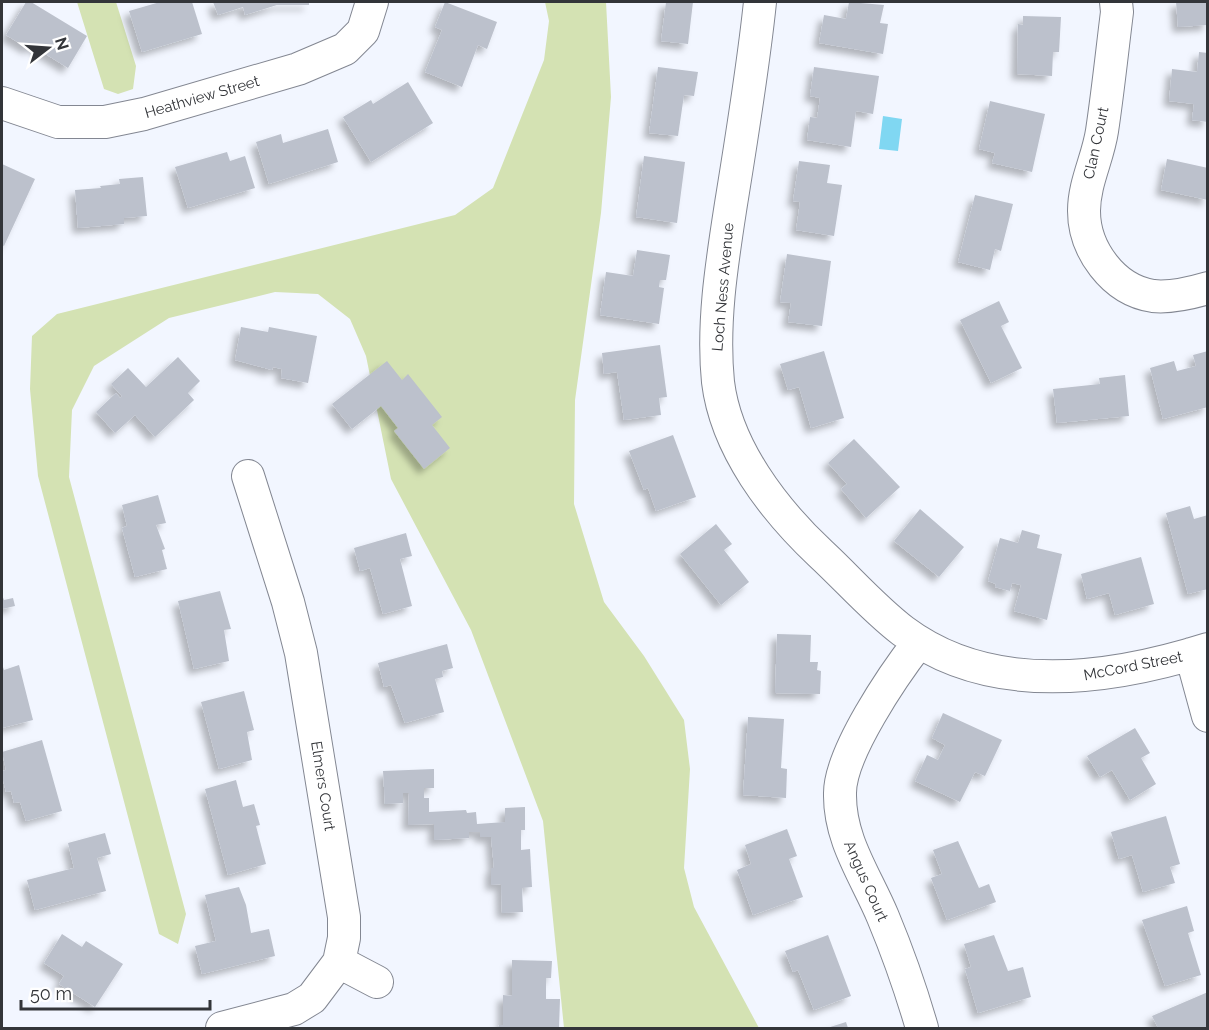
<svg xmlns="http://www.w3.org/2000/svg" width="1209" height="1030" font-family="Raleway,sans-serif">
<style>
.green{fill:#d4e2b3}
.water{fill:#80d7f2}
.building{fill:#bcc1cc;filter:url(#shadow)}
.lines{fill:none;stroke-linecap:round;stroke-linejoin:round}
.minor-casing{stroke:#838792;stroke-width:34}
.minor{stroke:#fff;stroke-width:32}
.labels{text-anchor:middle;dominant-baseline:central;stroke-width:6;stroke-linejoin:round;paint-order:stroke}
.street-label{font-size:15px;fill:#333539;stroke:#fff}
</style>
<defs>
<filter id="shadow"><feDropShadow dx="-5.5" dy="5.5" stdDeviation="3" flood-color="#0004"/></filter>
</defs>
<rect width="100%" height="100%" fill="#f2f6ff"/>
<path class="green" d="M77 2H116L136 66 133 89 118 94 104 89Z
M545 2H606L611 97 601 213 575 400 574 504 604 602 644 656 684 720 690 769 684 868 694 907 759 1028H564L543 821 471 630 391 479 366 356 350 319 318 294 275 292 169 318 94 366 72 410 69 477 186 914 178 944 159 934 38 476 30 389 32 336 57 314 455 215 493 188 544 60 549 21Z"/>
<path class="water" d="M883 116 902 119 898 151 879 149Z"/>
<path class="building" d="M26 2H31L87 36 68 68 31 45 29 49 6 35Z
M160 2H192L202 34 142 52 129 11Z
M213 2H309V5H277L245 15 243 7 218 15Z
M445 2 497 22 487 49 478 45 462 87 425 72 442 30 435 27Z
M666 2H693L688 44 661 41Z
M849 2 884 5 880 23 888 24 883 54 819 43 824 15 846 19Z
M1176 2H1208V25L1178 27Z
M1023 16 1061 17 1059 52H1053L1052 76 1017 74 1018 24 1023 25Z
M1199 52 1208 53V122L1192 120 1194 104 1169 101 1172 69 1197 72Z
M658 67 698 72 694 96 684 95 678 136 649 133Z
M814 67 879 76 873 114 856 111 851 147 807 140 810 117 817 118 820 98 810 96Z
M408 82 433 123 371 162 343 117 371 100 373 104Z
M990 101 1045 114 1032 172 992 163 995 153 979 149Z
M328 129 338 162 269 184 256 142 281 134 283 143Z
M227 152 230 161 245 156 255 188 188 208 175 167Z
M644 156 685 162 677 223 636 217Z
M1167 159 1208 168V200L1161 190Z
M799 161 830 165 827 183 842 185 834 236 796 230 800 202 793 201Z
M2 164 35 179 4 246 2 245Z
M143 177 147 216 124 218V224L78 228 75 190 101 188 100 186 120 184 119 179Z
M975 195 1013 204 1001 251 995 249 990 270 958 262Z
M637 250 670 255 666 280H660L659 287 664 288 659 324 600 315 606 272 633 276Z
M787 254 831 261 822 326 788 322 791 303 780 302Z
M999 301 1009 322 1001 326 1022 368 991 383 960 320Z
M241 327 268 332 269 327 317 336 308 383 281 378 282 369 273 367 272 370 235 360Z
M660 345 667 397 659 398 661 415 624 420 617 372 604 374 602 353Z
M824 351 844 418 811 428 799 387 788 390 780 364Z
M1208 351V407L1163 419 1150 368 1174 361 1177 371 1196 366 1193 355Z
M178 357 200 381 188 393 194 400 155 437 135 415 115 433 96 412 116 393 120 398 122 396 111 384 128 368 146 387Z
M387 361 402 380 408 374 442 417 432 425 450 448 424 469 394 431 398 428 381 406 352 429 332 404Z
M1125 375 1129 416 1057 423 1053 389 1100 384 1099 378Z
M673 435 696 497 656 511 648 488 644 490 629 451Z
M854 439 900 487 866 518 841 489 847 484 828 463Z
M158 495 166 523 156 525 165 549 162 550 167 569 135 577 122 528 127 526 122 505Z
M1190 506 1194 519 1208 515V589L1188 594 1166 513Z
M920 509 964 547 939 577 894 541Z
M716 524 732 544 724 550 749 582 721 605 680 554Z
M1022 530 1040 535 1037 548 1062 554 1047 620 1014 611 1021 585 1012 583 1010 591 995 587 996 584 988 581 1000 538 1018 543Z
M406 533 412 556 400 559 412 606 383 614 370 568 360 571 354 548Z
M1141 557 1154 604 1115 615 1109 593 1087 599 1081 574Z
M220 591 231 629 224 630 229 661 194 669 178 601Z
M2 595 4 600 13 598 15 606 2 609Z
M777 634 811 635 810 662H818L817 670 821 671 820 694 775 693Z
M447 644 453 668 442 671 443 677 435 679 444 712 405 723 391 685 384 687 378 663Z
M2 664 4 670 19 665 33 720 2 728Z
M244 691 254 730 247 732 252 760 219 769 201 702Z
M943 713 1002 740 985 776 975 772 960 802 915 781 927 755 938 760 945 745 932 738Z
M748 717 784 719 781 768 787 769 786 798 743 795Z
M1135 728 1150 753 1141 758 1156 784 1130 800 1112 770 1100 777 1087 756Z
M42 740 62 811 26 821 20 802 14 803 11 791 6 792 2 776V771L6 770 2 752Z
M434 769V788H424V798H429V812L466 810 467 813 476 812 477 824 505 822V808L525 807V830H521V850L530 849 532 887 522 888 523 912 502 913 501 884 491 885V868H494L491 837H480V832H469V838L434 840V824L408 825 409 793H403V803L385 804 383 771Z
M236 780 243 807 254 804 260 825 256 826 266 864 228 875 205 789Z
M1166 816 1180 864 1170 867 1175 883 1143 892 1132 855 1119 859 1111 832Z
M787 829 797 856 789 859 803 897 753 915 737 870 751 864 745 845Z
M105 833 111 854 97 858 106 891 35 910 27 880 74 868 68 843Z
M958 841 979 888 989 884 996 902 947 920 931 878 942 874 933 850Z
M239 887 246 905 251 933 269 929 275 956 202 974 195 946 216 941 205 895Z
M1187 906 1194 931 1188 933 1201 975 1165 986 1142 920Z
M62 934 82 947 86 941 123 964 95 1007 59 984 64 976 44 963Z
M828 935 851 996 814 1010 798 970 793 972 785 951Z
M994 935 1008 971 1023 967 1031 997 978 1013 965 969 971 967 964 944Z
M512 960 552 961 551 978H546V999H560L559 1028H498L499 1025H503V995L512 996Z
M1208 992V1028H1158L1152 1016Z
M846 1022 848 1028H827Z"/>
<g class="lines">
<g class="minor-casing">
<path id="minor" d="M760 2C753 69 742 136 731 204 722 262 712 323 718 382 726 448 774 510 821 554 848 579 874 609 903 631 991 697 1110 680 1208 649
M1116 2 1117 12C1112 52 1108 91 1102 131 1098 158 1084 183 1084 211 1084 249 1113 290 1153 296 1171 298 1191 293 1208 288
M2 103 58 122H105L144 114 298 69 345 49 363 31 372 2
M919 642C894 674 840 753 840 793 839 840 866 876 883 917 898 953 911 990 922 1028
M1191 654 1208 716
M339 962 377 982
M222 1028 294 1009 312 998 339 962 344 938V917L301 653 288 602 248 476"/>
</g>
<use href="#minor" class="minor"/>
</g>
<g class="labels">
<g class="street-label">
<text transform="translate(202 97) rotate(-16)">Heathview Street</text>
<text transform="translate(1096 143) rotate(-78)">Clan Court</text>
<text transform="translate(723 287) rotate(-85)">Loch Ness Avenue</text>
<text transform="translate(1133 666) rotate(-11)">McCord Street</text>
<text transform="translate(323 786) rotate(81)">Elmers Court</text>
<text transform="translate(866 881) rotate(66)">Angus Court</text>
</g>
</g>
<rect width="1209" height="1030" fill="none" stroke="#333539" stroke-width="6"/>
<g transform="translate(48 48) rotate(73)" stroke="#ffffff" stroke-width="4.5" paint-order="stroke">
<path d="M0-4.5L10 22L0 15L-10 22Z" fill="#333539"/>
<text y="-9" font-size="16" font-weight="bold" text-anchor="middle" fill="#333539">N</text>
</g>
<path d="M21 1000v9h189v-9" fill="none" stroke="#333539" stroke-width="3"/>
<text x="30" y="1000" font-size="18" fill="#333539" stroke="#ffffff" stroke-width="4.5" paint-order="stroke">50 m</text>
</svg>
